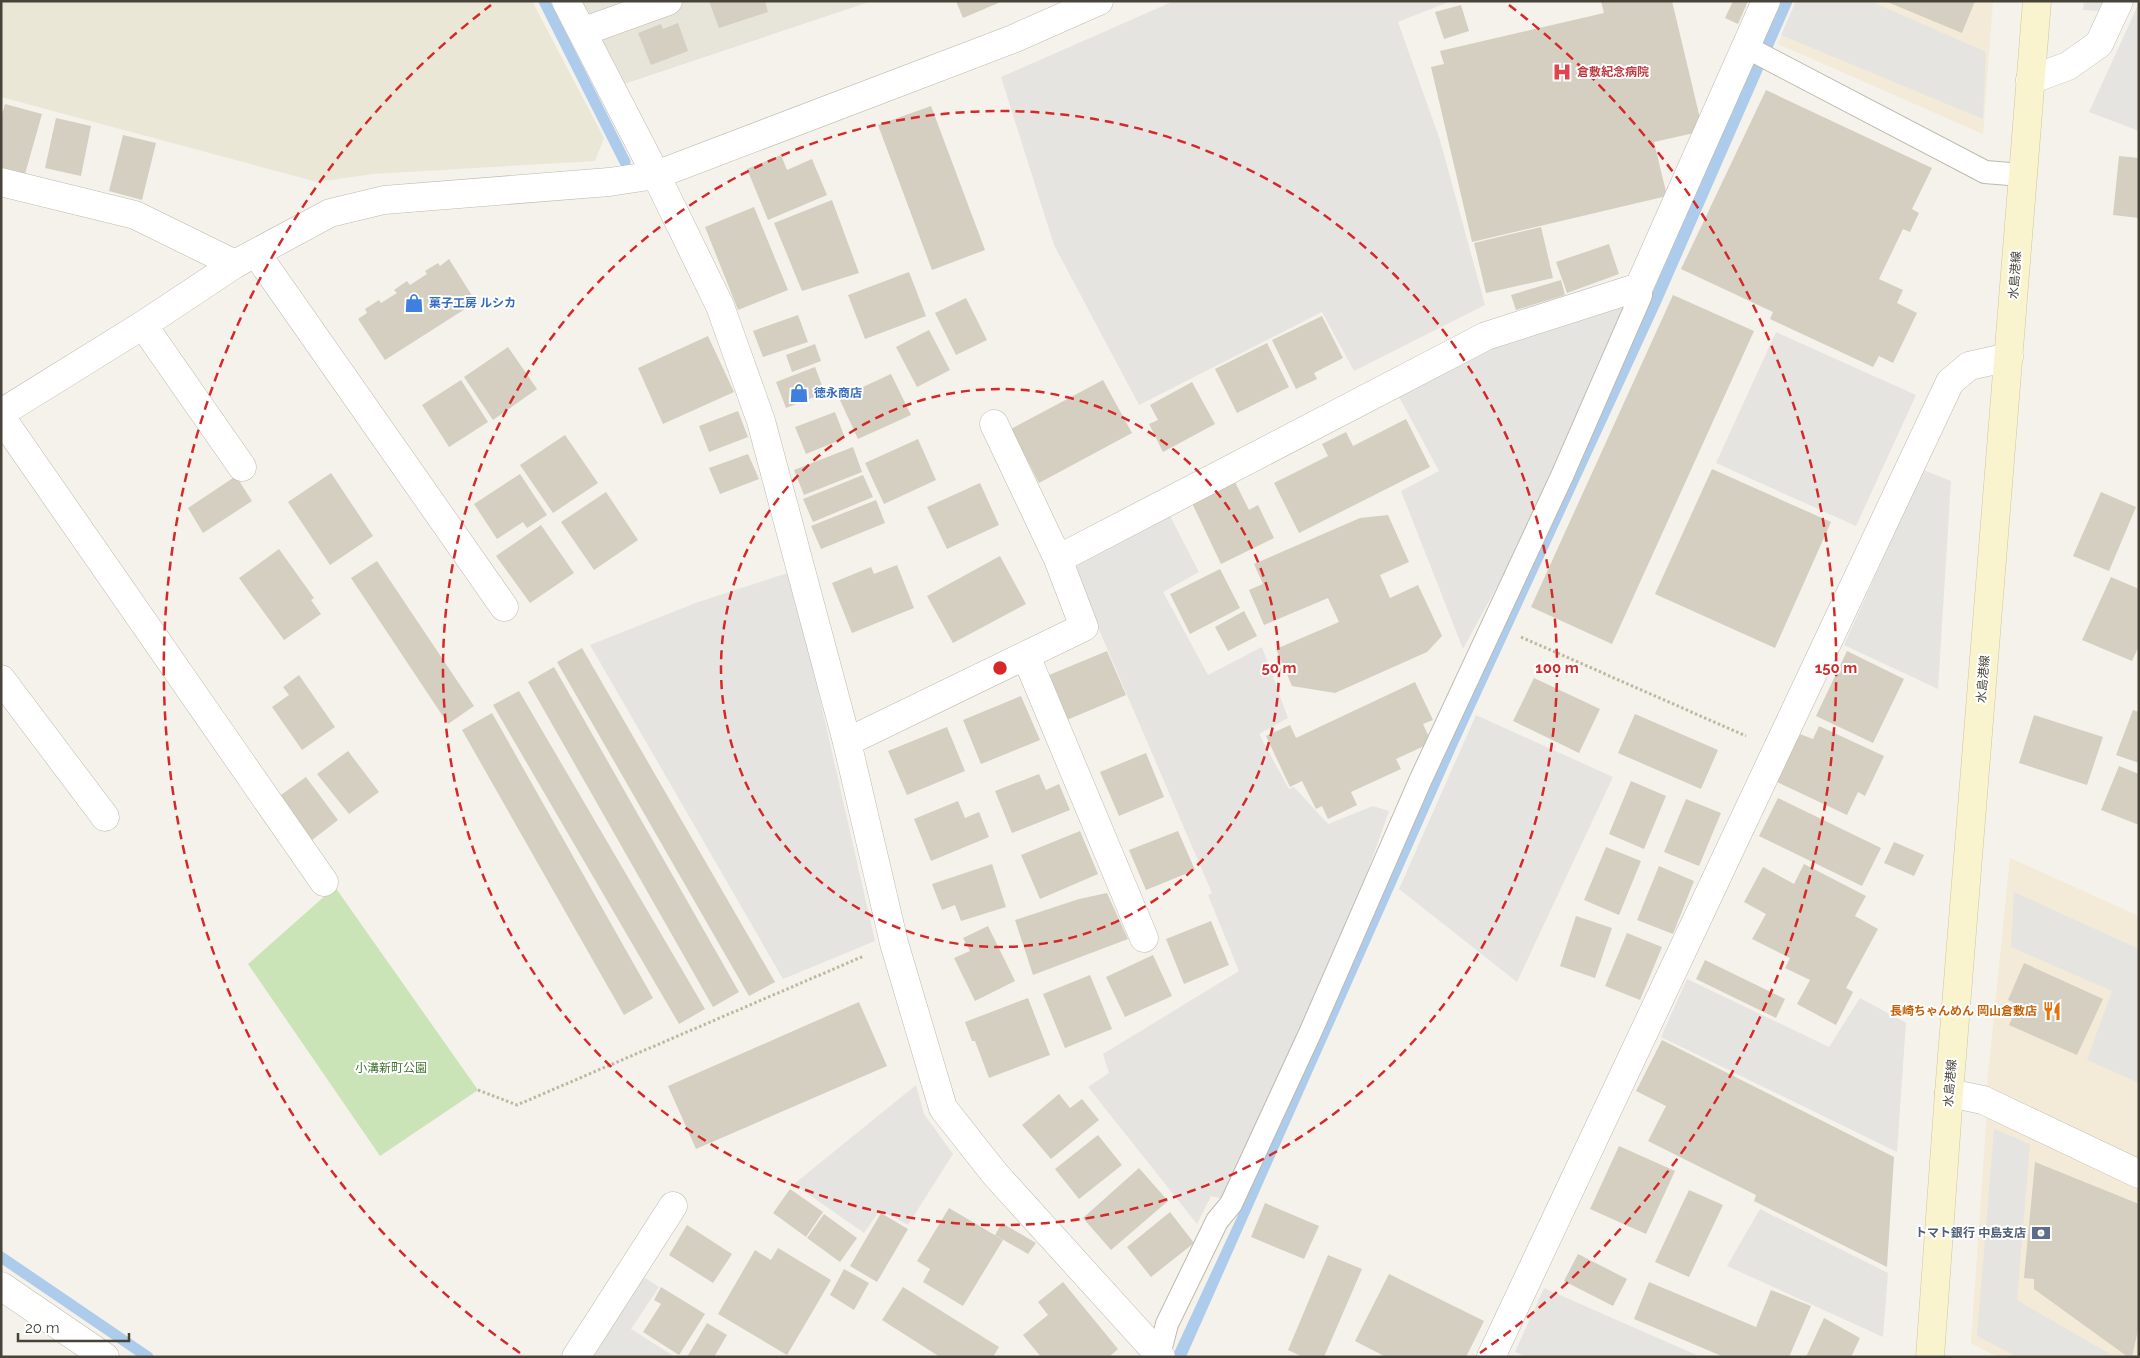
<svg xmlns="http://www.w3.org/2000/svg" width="2140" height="1358" font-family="Raleway,'Noto Sans JP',sans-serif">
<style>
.residential{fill:#e7e4d9}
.commercial{fill:#f3ead8}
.education{fill:#ebe7d6}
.green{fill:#cbe4b7}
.parking{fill:#e6e4e1}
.water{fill:#adcbea}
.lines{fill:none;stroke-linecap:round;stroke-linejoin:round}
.stream{stroke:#adcbea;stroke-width:11}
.building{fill:#d4cfc1}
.lane-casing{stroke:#bebaae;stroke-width:24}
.street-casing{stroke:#bebaae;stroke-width:29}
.secondary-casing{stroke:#cfc79e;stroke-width:29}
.path{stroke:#bfb7a0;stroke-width:3;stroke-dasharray:2.5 2.5;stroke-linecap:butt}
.lane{stroke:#fff;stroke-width:22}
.street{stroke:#fff;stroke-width:28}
.secondary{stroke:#faf4ce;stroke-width:28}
.ring{fill:none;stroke:#d62828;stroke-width:2.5;stroke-dasharray:9 6}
.labels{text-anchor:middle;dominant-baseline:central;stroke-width:4;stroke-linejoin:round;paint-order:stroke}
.health-label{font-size:12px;font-weight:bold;fill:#be3a42;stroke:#fff;text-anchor:start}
.street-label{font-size:12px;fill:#474339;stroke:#fff}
.shop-label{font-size:12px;font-weight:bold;fill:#366cbe;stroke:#fff;text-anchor:start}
.food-label{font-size:12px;font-weight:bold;fill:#c56008;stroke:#fff;text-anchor:end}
.park-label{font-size:12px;fill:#447431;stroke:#fff}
.service-label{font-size:12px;font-weight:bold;fill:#4e5e75;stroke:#fff;text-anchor:end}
.centre{fill:#d62828;stroke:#fff;stroke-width:2.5}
.ring-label{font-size:15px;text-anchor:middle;font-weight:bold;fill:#d62828;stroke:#fff;stroke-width:4;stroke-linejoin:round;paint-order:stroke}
</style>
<rect width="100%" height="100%" fill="#f4f2ea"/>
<path class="residential" d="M581 1H872L624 84Z"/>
<path class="commercial" d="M1797 1H1993L1983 134 1778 44Z
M2010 858 2139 916V1165L1986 1094Z
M1987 1110 2139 1181V1357H1998L1971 1343Z"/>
<path class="education" d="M1 1H532L604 138 595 161 373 174 317 182 1 97Z"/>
<path class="green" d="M335 887 478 1090 380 1156 248 964Z"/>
<path class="parking" d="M1174 1H1451L1398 22 1440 140 1485 305 1354 371 1322 312 1139 405 1054 245 1001 77Z
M1796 1H1870L1986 52 1983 119 1781 35Z
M2084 1H2103L2098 11 2083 10Z
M2139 3V131L2089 112Z
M1636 298 1558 474 1463 649 1401 491 1439 471 1398 395 1477 354Z
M1776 332 1916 395 1856 526 1716 463Z
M1923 470 1951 481 1938 689 1844 645Z
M1170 516 1199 572 1163 592 1208 675 1262 647 1288 718 1259 734 1289 789 1294 787 1328 824 1373 806 1389 811 1370 865 1336 950 1223 1199 1211 1196 1197 1224 1088 1087 1109 1073 1103 1054 1239 971 1208 895 1212 893 1100 632 1072 574 1079 561Z
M791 572 875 941 783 979 590 645 698 602Z
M1476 715 1613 777 1517 982 1399 889Z
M2014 892 2139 949V1083L2087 1060 2112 991 2011 947Z
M1687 979 1829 1047 1860 998 1906 1023 1897 1152 1661 1037Z
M916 1085 924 1114 953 1154 908 1225 880 1210 864 1233 794 1184Z
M1994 1129 2030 1144 2017 1300 2115 1357H2018L1977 1336Z
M1760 1209 1888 1273 1883 1337 1727 1266Z
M642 1276 659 1287 631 1329 675 1357H591Z
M1544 1288 1701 1357H1527L1515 1352Z"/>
<path class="water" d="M1780 1H1793L1661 303 1457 746 1186 1357H1172L1251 1187 1448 742 1650 298Z"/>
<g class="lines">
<path class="stream" d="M544 1 625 162
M1 1257 148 1357"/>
</g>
<path class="building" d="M709 1H765L768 12 719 28Z
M956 1H1003L963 18Z
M1601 1H1672L1703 131 1654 142 1667 196 1472 242 1431 67 1444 64 1440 51 1604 13Z
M1733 1H1748L1738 24 1725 18Z
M1885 1H1975L1962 33Z
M1461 5 1469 31 1444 39 1435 12Z
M678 23 688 51 651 65 638 33 661 24 663 29Z
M1766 90 1932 168 1912 209 1919 213 1910 232 1903 229 1879 279 1903 290 1897 303 1917 313 1893 363 1879 356 1873 367 1770 319 1773 312 1681 269Z
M5 104 42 114 25 174 1 167V118Z
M931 106 985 250 932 270 878 125Z
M56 118 91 126 81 176 45 168Z
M123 135 156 143 142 200 109 191Z
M781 155 787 170 812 159 827 195 768 220 747 169Z
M2119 156 2139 158V218L2113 215Z
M832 200 859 273 802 291 774 223Z
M754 207 788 290 738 310 705 227Z
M1541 227 1553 278 1486 293 1474 243Z
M1609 244 1619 274 1567 293 1556 262Z
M449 259 476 302 385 360 358 319 367 313 365 309 379 300 381 303 397 293 394 290 407 281 410 285 427 274 425 271 438 263 440 266Z
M909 272 926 316 865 339 848 295Z
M1561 280 1565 295 1516 310 1511 295Z
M1673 295 1754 331 1612 644 1531 607Z
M966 298 987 340 956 355 935 313Z
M798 315 808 342 763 357 753 331Z
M1322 316 1343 358 1314 373 1317 379 1296 389 1272 340Z
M929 330 950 370 917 387 896 347Z
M708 336 734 392 663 424 638 368Z
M1267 343 1289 387 1237 413 1215 369Z
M815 344 821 361 792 372 786 355Z
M508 347 537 389 493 420 464 377Z
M815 367 825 393 786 408 776 382Z
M891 374 911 415 858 439 839 398Z
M461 380 488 422 449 447 422 405Z
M1103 380 1132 433 1039 483 1011 429Z
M1192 382 1215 424 1163 452 1149 424 1158 420 1150 405Z
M738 411 748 437 709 452 699 426Z
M835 412 845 438 806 454 795 427Z
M1406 419 1430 467 1299 533 1274 483 1328 456 1322 444 1346 432 1353 446Z
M565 435 598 483 553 513 520 465Z
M918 439 936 480 884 504 865 463Z
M853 447 862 472 804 495 794 470Z
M748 454 759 479 720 494 709 468Z
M1712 469 1831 522 1775 648 1655 594Z
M331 473 373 536 330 565 288 502Z
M520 474 547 515 527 528 523 522 497 539 474 504Z
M863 475 873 497 813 522 803 499Z
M236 476 252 501 203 533 188 508Z
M1234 480 1249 510 1258 505 1274 538 1221 564 1191 501Z
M980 483 999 525 947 549 927 507Z
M606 492 638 540 594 570 561 522Z
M2101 492 2136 507 2109 571 2073 556Z
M876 500 885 523 821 549 811 526Z
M1388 515 1409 562 1380 575 1390 598 1418 585 1442 636 1427 652 1335 693 1292 686 1276 649 1339 622 1328 598 1264 625 1249 590 1263 584 1254 564 1360 518Z
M541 525 574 573 530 603 496 556Z
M279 549 314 598 311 600 321 614 284 640 239 578Z
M1000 556 1026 604 953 643 927 596Z
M377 561 474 706 448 724 351 578Z
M897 565 914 608 852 633 832 583 871 567 874 574Z
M1220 569 1240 608 1190 634 1170 594Z
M2111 577 2139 589V646L2132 661 2082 640Z
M1244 611 1257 636 1228 651 1215 627Z
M582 648 775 982 749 996 557 662Z
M1107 651 1126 695 1067 720 1049 675Z
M1847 651 1904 679 1873 743 1816 716Z
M554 667 739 992 713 1007 528 682Z
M299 675 335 727 302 750 272 707 289 695 283 687Z
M1534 678 1600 709 1579 753 1513 721Z
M1415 682 1433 720 1423 724 1428 735 1424 746 1396 759 1401 769 1351 792 1357 805 1328 819 1322 806 1316 809 1302 781 1290 787 1266 736 1290 725 1296 738Z
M519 691 705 1009 679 1024 493 705Z
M1021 696 1040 740 981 764 963 720Z
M2133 710 2139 712V763L2116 755Z
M492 713 653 998 624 1015 462 730Z
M1635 714 1718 750 1701 789 1618 753Z
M2034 715 2103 737 2087 785 2019 763Z
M1819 726 1884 756 1865 796 1858 792 1847 815 1777 782 1800 734 1813 739Z
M947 727 965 771 907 795 888 751Z
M348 751 379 792 349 814 317 774Z
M1146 753 1164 797 1119 816 1100 772Z
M2119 766 2139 774V825L2101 810Z
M1039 774 1046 790 1059 784 1070 810 1012 833 995 791Z
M306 777 338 820 307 844 274 800Z
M1631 781 1666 796 1644 849 1609 834Z
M1778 798 1881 848 1862 886 1759 836Z
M1686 799 1721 813 1699 866 1664 852Z
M958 801 965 818 979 812 989 837 931 861 914 819Z
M1080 831 1098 874 1040 899 1021 855Z
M1178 831 1195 870 1146 890 1129 850Z
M1894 842 1924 855 1914 876 1884 863Z
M1606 847 1641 861 1619 915 1584 900Z
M992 864 1006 907 961 921 955 905 942 910 932 884Z
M1804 864 1866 896 1855 916 1878 929 1846 988 1853 992 1836 1025 1797 1004 1810 980 1785 968 1790 958 1752 939 1766 914 1744 902 1763 867 1794 884Z
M1659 866 1694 881 1673 934 1637 920Z
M1107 893 1128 939 1033 975 1015 920 1079 899Z
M1576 916 1612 928 1595 978 1560 966Z
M1211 921 1229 965 1184 984 1166 939Z
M988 926 1015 981 975 1001 954 958 970 951 963 938Z
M1627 933 1662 947 1640 1000 1605 986Z
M1153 955 1172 996 1125 1017 1106 977Z
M1705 960 1785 999 1776 1018 1696 979Z
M2024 963 2103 999 2077 1055 2009 1025 2018 1005 2008 1000Z
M1090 975 1112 1029 1065 1048 1043 994Z
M1028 998 1050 1055 989 1078 975 1041H972L965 1022Z
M859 1002 887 1066 696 1149 668 1086Z
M1662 1040 1894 1157 1887 1267 1754 1201 1756 1195 1648 1141 1666 1106 1636 1091Z
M1059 1094 1070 1108 1082 1099 1099 1120 1051 1159 1022 1125Z
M1098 1135 1122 1165 1079 1199 1055 1169Z
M1619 1146 1675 1171 1646 1234 1590 1209Z
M2035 1162 2139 1204V1325L2132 1357H2128L2034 1289V1279L2024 1278Z
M1139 1168 1168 1201 1111 1250 1083 1218Z
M790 1189 823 1212 806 1237 773 1213Z
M1689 1190 1723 1205 1689 1277 1655 1262Z
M1265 1203 1319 1226 1304 1259 1251 1237Z
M949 1208 1003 1240 963 1306 923 1282 930 1269 917 1261Z
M1170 1212 1194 1243 1151 1277 1127 1247Z
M881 1213 908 1229 877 1282 850 1266Z
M824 1214 857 1238 840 1262 807 1238Z
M1002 1223 1036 1243 1028 1254 995 1235Z
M687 1225 732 1254 713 1283 669 1255Z
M778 1248 831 1280 787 1355 718 1314 755 1250 771 1260Z
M1578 1254 1627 1279 1613 1306 1564 1281Z
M1328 1255 1362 1269 1324 1357H1303L1288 1350Z
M844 1269 869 1283 854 1310 830 1295Z
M1389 1274 1484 1321 1466 1357H1386L1355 1341Z
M1063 1282 1118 1349 1109 1357H1041L1023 1335 1048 1315 1038 1302Z
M1649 1282 1756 1327 1771 1290 1811 1306 1789 1357H1724L1634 1319Z
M661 1287 705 1314 679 1355 643 1332 661 1304 654 1300Z
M903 1287 999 1347 993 1357H940L882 1320Z
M1824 1318 1860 1338 1851 1357H1806Z
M707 1323 727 1335 714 1357H687Z"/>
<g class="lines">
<g class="lane-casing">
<path id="lane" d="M1746 47 1985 172 2022 175
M1159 1355 1167 1324 1217 1221 1231 1204 1311 1031 1420 781 1562 476 1641 295 1639 287"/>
</g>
<g class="street-casing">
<path id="street" d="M566 1 656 175 720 306 761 421 847 742 894 943 943 1108 995 1174 1161 1357
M582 32 668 1
M2030 80 2068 66 2099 44 2119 1
M1 182 135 215 235 264
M256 253 504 607
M143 325 242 467
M1 413 143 325 235 264 330 213 384 200 609 182 656 175 1013 39 1099 1
M1 417 324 882
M1058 559 1486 336 1639 287 1766 1
M1026 656 1144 938
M1 679 105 817
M847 742 1084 627 1058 559 994 424
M1949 1093 1983 1100 2139 1174
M1 1286 105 1357
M576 1357 673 1206
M1491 1357 1950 382 1969 366 2009 357"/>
</g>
<g class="secondary-casing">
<path id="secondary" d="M1930 1357 1949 1093 2037 1"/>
</g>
<path class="path" d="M1521 637 1746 736
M478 1090 517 1105 864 956"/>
<use href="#lane" class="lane"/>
<use href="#street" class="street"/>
<use href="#secondary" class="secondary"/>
</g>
<g class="ring">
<circle cx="1000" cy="668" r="279"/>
<circle cx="1000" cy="668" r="557"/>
<path d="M520 1353A836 836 0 0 1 491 5M1509 5A836 836 0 0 1 1480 1353"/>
</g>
<defs>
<g id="hospital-bare" transform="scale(1.5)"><path d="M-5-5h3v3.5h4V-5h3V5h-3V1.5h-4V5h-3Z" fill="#e0444e" stroke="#fff" stroke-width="2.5" paint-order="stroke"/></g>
<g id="shop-bare" transform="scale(1.5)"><path d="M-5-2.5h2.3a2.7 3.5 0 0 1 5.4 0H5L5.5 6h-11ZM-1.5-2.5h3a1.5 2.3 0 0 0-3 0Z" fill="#3f7fe0" stroke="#fff" stroke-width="2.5" paint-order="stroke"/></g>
<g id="restaurant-bare" transform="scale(1.5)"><path d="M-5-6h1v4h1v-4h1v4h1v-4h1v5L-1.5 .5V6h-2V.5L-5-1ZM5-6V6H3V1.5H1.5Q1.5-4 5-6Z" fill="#e8710a" stroke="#fff" stroke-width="2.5" paint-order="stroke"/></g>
<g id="bank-bare" transform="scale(1.5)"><path d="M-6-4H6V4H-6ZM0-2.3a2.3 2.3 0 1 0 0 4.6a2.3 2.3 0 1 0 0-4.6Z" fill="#5c6f8a" stroke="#fff" stroke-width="2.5" paint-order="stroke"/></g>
</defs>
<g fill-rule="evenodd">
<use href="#hospital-bare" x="1562" y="72"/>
<use href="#shop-bare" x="414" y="303"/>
<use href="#shop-bare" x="799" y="393"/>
<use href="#restaurant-bare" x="2052" y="1011"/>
<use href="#bank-bare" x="2041" y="1233"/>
</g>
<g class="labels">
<g class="health-label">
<text x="1577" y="72">倉敷紀念病院</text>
</g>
<g class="street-label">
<text transform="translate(2015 275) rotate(-86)">水島港線</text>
<text transform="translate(1983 679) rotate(-85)">水島港線</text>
<text transform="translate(1950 1083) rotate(-85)">水島港線</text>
</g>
<g class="shop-label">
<text x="429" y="303">菓子工房 ルシカ</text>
<text x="814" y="393">徳永商店</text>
</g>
<g class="food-label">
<text x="2037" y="1011">長崎ちゃんめん 岡山倉敷店</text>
</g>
<g class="park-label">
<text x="391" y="1068">小溝新町公園</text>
</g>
<g class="service-label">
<text x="2026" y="1233">トマト銀行 中島支店</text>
</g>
</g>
<circle cx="1000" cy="668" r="8" class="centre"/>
<g class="ring-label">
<text x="1279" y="673">50 m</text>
<text x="1557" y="673">100 m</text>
<text x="1836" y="673">150 m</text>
</g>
<rect width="2140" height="1358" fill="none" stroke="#474339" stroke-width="5"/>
<path d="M18 1333v8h111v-8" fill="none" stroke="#474339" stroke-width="2.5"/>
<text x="25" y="1333" font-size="15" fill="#474339" stroke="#ffffff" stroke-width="4" paint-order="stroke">20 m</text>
</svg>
